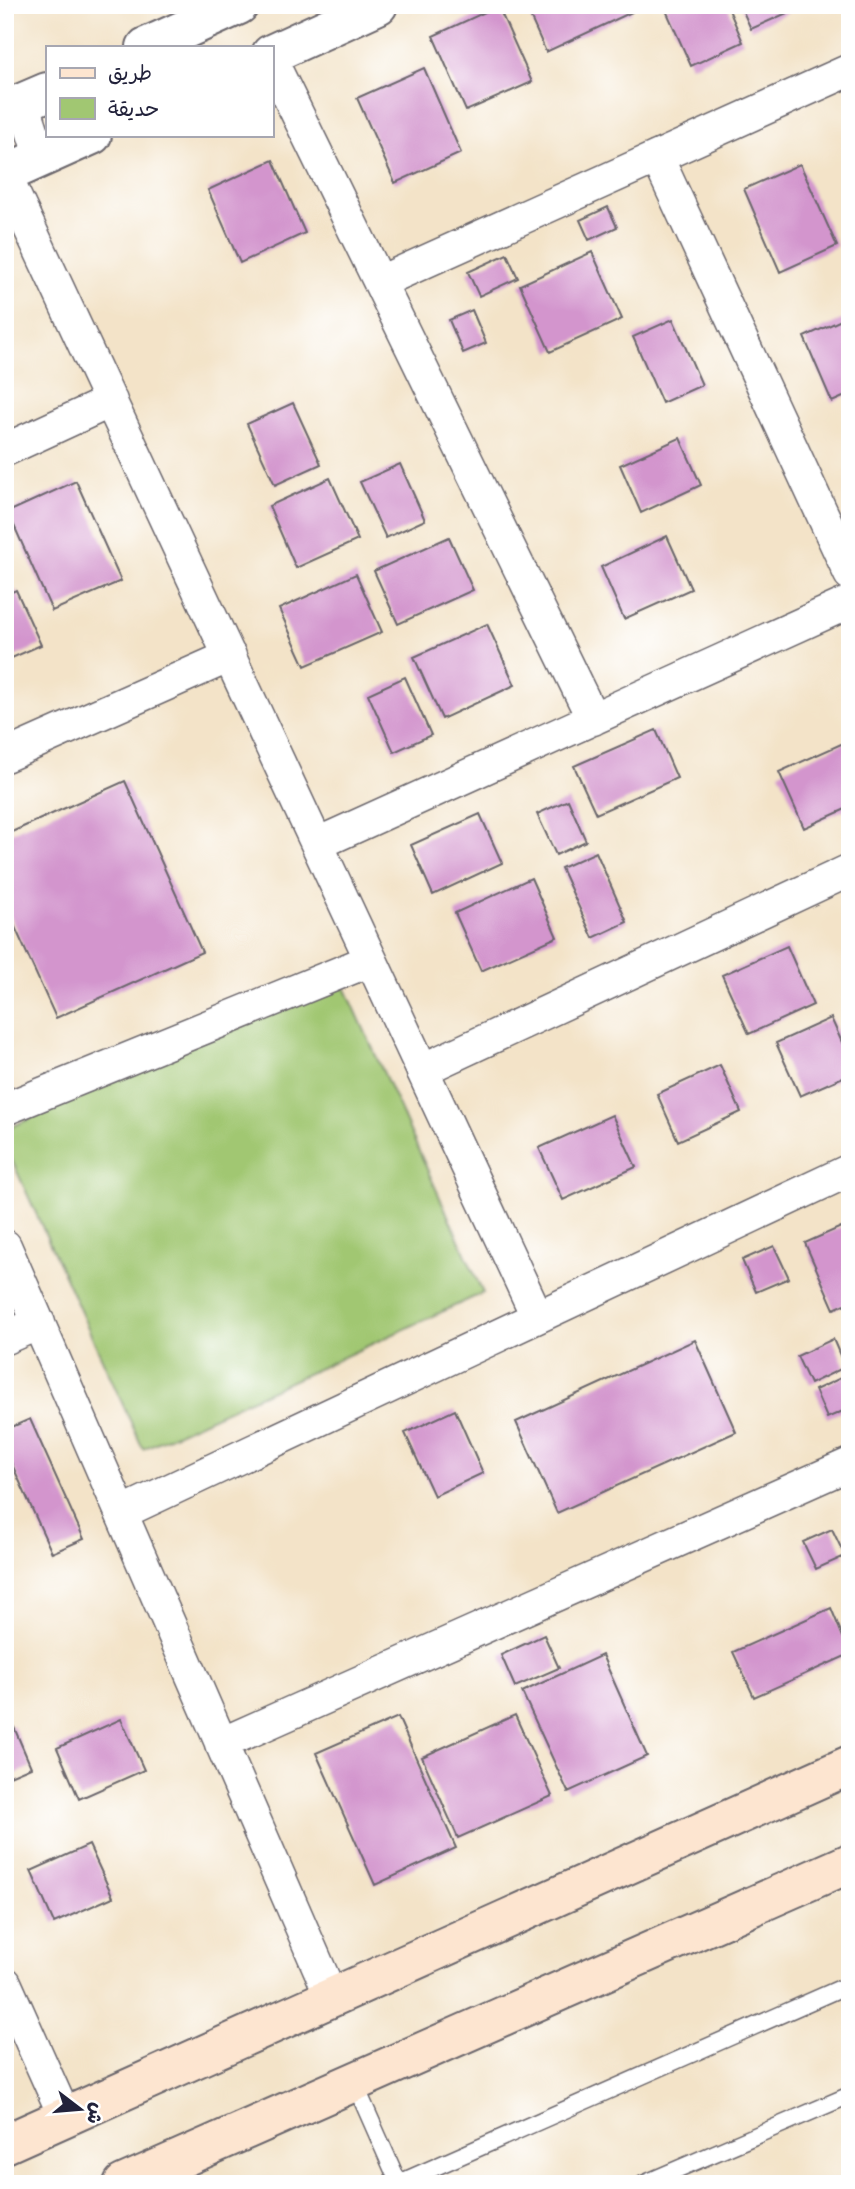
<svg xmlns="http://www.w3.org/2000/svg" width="855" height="2189" font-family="'Comic Neue','Playpen Sans Arabic',sans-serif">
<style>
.green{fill:#a1c772;stroke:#627456;stroke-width:2}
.building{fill:#d395cd}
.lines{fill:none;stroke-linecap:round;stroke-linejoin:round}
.service-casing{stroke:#6b666c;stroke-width:19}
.minor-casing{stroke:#6b666c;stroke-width:35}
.tertiary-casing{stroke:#6b666c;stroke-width:42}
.secondary-casing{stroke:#6b666c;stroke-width:42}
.service{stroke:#fff;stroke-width:16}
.minor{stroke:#fff;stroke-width:32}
.tertiary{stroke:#fff;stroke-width:38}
.secondary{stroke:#fde5d0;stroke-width:38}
</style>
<rect width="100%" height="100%" fill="#fff"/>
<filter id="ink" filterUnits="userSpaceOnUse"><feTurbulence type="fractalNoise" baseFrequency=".0143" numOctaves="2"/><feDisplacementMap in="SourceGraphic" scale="14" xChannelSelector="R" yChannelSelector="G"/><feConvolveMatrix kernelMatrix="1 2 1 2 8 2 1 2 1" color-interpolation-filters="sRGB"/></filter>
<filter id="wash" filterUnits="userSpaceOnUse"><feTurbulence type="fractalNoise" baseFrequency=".00686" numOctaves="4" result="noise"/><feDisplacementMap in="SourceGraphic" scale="28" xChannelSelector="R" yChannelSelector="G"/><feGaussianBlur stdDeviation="1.57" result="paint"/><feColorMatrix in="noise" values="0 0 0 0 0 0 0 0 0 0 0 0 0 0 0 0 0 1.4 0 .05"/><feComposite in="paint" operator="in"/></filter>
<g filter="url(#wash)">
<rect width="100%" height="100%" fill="#f3e3c8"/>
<path class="green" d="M340 976 483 1293 143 1449 5 1145V1130Z"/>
<g id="blocks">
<path class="building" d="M525 5H629L632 12 546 52Z
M671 5H727L743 42 691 66 665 8Z
M740 5H794L796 9 751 29Z
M498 6 532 82 466 111 433 36Z
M424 68 461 153 395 183 357 98Z
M273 160 305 233 240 263 208 190Z
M800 164 837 246 780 272 744 189Z
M608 207 617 227 589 240 580 220Z
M592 252 622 319 550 352 520 285Z
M507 254 518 278 479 296 468 272Z
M472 310 486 343 463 353 449 320Z
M850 316V394L832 402 804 337Z
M673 319 702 385 662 403 633 337Z
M293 403 321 464 275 485 247 424Z
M680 438 701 485 641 513 620 465Z
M400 464 425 520 386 538 360 482Z
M330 478 358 540 296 568 269 506Z
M76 481 121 581 52 611 8 512Z
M667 536 691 589 624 619 601 567Z
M449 537 473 590 398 624 374 571Z
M356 574 382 632 305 666 279 609Z
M16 590 41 645 5 661V595Z
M487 624 515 685 442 719 414 657Z
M405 677 431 735 394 752 368 694Z
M656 730 677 778 596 814 574 766Z
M850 740V807L804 828 779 772Z
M125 781 202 952 56 1018 5 905V835Z
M568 800 586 841 556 855 537 814Z
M480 814 502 863 433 895 411 845Z
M596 852 627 922 593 938 561 868Z
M531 878 557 937 481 971 455 913Z
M787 946 813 1005 749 1034 722 975Z
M831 1018 850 1060V1074L800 1096 776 1043Z
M720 1065 741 1112 678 1141 657 1094Z
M612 1115 636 1167 563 1200 539 1148Z
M850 1223V1302L834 1309 805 1243Z
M774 1246 789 1278 756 1292 742 1260Z
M833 1339 845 1367 810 1384 797 1356Z
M695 1340 736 1432 557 1513 516 1422Z
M847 1375 850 1382V1408L827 1418 815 1390Z
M455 1410 483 1473 434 1496 405 1433Z
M30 1419 84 1539 52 1553 5 1449V1430Z
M832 1529 845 1556 816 1569 803 1542Z
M831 1608 850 1654 754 1697 733 1652Z
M544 1635 559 1668 515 1687 501 1655Z
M602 1655 647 1756 568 1792 522 1692Z
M515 1715 552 1796 458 1838 422 1757Z
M398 1717 456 1848 375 1885 316 1753Z
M121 1719 144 1770 79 1799 57 1748Z
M13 1725 31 1767 5 1778V1729Z
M89 1845 113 1897 54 1923 31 1871Z"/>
</g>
</g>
<g filter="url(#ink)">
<use href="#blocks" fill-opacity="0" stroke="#6b666c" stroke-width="2"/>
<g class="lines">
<g class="service-casing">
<path id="service" d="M354 2082 399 2184
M399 2183 850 1984
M643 2184 850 2095"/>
</g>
<g class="minor-casing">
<path id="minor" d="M271 60 593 719
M23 102 41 158
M657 157 850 574
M5 175 537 1316
M380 282 850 70
M5 450 111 401
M5 756 230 656
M317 844 850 602
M422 1070 850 870
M5 1109 371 960
M5 1246 332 1998
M5 1338 39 1323
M121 1513 850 1170
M221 1744 850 1464
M5 1983 65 2117"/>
</g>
<g class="tertiary-casing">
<path id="tertiary" d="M146 47 239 5
M271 54 378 5
M5 110 47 92
M5 174 92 135"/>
</g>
<g class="secondary-casing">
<path id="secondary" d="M5 2144 850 1765
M123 2184 850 1863"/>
</g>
<use href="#service" class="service"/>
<use href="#minor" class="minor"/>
<use href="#tertiary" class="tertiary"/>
<use href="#secondary" class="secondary"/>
</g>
</g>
<rect width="855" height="2189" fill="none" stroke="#fff" stroke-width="28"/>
<rect x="46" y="46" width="228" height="91" fill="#ffffff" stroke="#a7a7b1" stroke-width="2"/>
<rect x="60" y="68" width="35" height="10" fill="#fde5d0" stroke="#a7a7b1" stroke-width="2"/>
<text x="108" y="80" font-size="21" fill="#22223b">طريق</text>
<rect x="60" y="98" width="35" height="21" fill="#a1c772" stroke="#a7a7b1" stroke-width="2"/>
<text x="108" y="116" font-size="21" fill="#22223b">حديقة</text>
<g transform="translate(80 2109) rotate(106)" stroke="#ffffff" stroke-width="5" paint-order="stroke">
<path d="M0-5L12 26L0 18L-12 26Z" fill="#22223b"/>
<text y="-10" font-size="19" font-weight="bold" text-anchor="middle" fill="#22223b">ش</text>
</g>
</svg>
